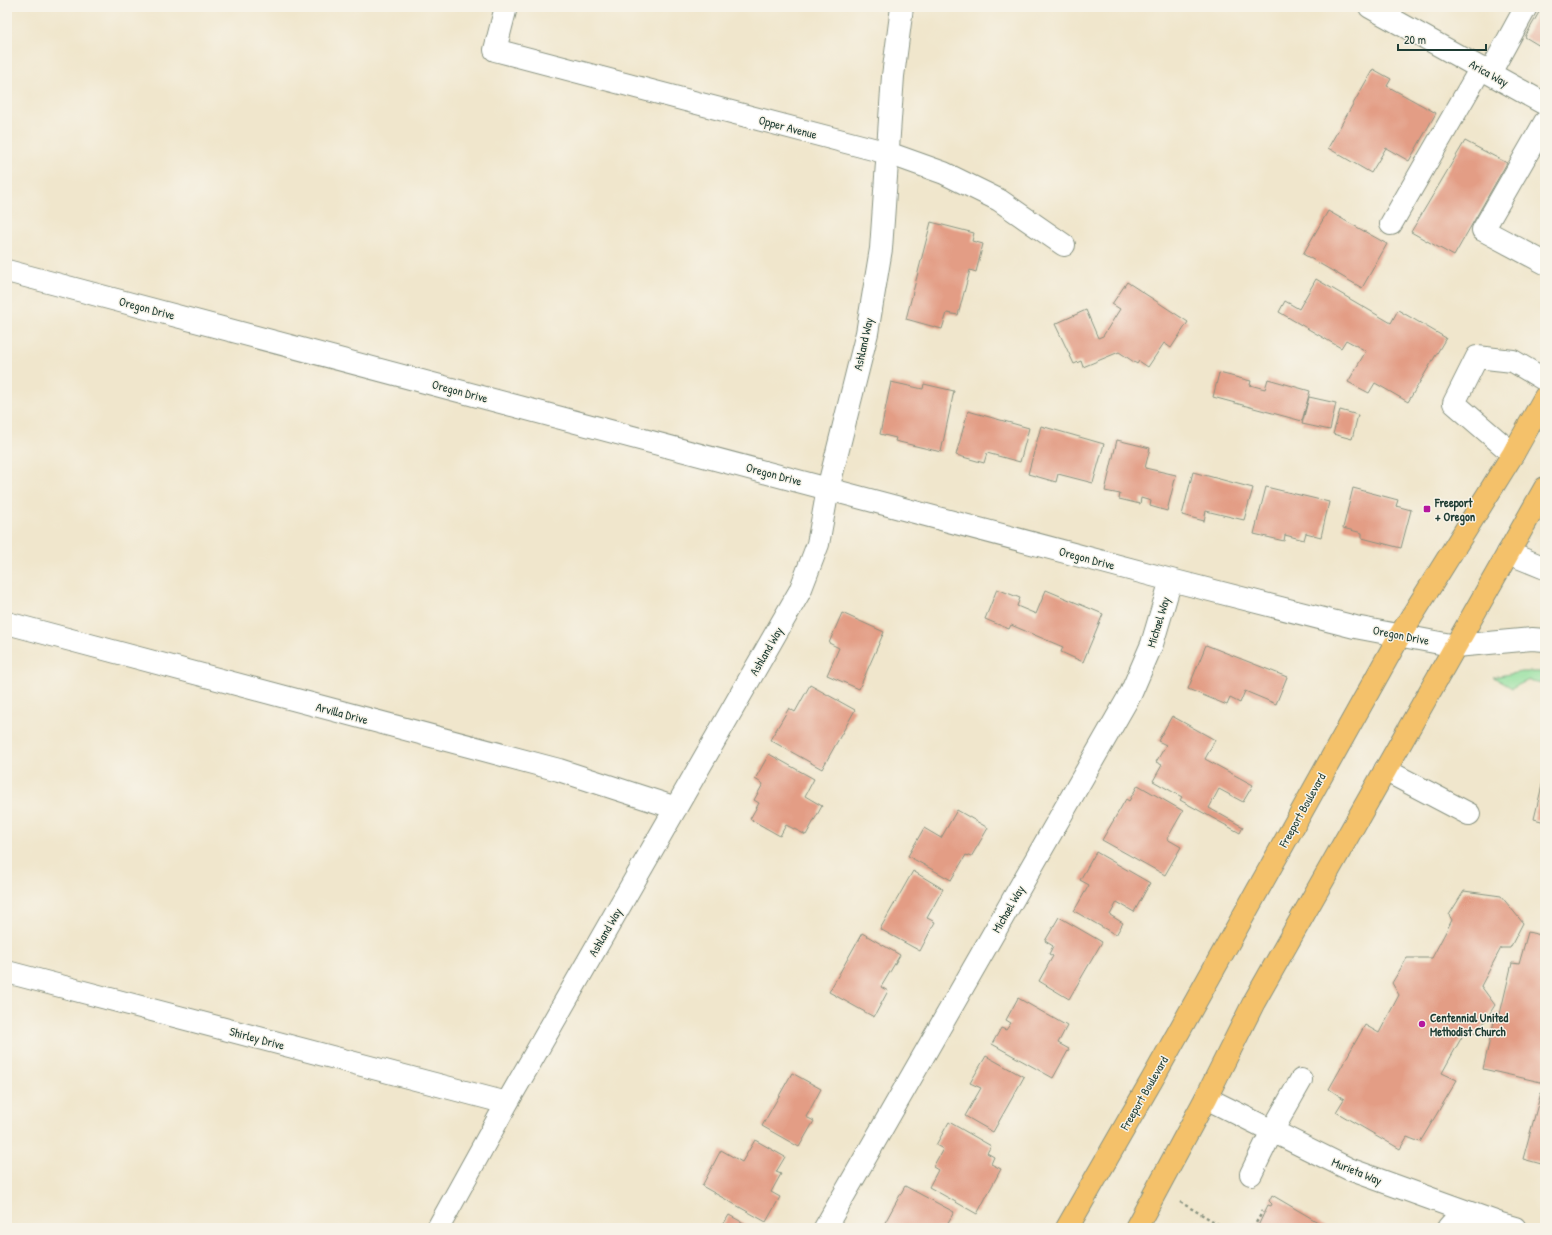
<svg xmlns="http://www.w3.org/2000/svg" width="1552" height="1235" font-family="'Patrick Hand',sans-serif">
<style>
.green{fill:#92e09e;stroke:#588e69}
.building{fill:#e39d85}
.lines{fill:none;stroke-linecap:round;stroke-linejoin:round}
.minor-casing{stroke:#889280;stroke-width:24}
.major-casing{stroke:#889280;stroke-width:24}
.path{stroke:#889280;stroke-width:2.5;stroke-dasharray:3 3;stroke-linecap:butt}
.minor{stroke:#fff;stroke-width:22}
.major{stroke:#f4c16a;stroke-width:22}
.poi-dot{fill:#b5179e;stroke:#f7f3e8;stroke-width:1.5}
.labels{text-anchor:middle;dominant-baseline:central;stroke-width:3;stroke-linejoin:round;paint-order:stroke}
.street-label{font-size:12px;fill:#1f3d34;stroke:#f7f3e8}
.poi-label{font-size:12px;font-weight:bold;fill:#1f3d34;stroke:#f7f3e8;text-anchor:start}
</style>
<rect width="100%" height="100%" fill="#f7f3e8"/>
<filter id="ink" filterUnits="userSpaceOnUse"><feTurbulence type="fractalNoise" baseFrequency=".025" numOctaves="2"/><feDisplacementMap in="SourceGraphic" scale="8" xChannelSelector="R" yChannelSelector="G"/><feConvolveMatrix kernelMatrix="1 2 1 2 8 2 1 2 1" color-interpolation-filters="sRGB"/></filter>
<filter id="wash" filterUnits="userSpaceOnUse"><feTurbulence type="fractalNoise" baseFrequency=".012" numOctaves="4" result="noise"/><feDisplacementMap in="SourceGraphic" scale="16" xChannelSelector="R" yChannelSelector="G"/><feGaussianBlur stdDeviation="0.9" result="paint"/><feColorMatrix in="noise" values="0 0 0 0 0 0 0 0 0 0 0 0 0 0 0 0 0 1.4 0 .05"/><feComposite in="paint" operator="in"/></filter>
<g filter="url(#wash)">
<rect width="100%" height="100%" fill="#f0e6cc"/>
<path class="green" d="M1521 672H1545V684L1529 680 1512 688 1493 677Z"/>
<g id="blocks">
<path class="building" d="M1542 7H1545V49L1525 37Z
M1373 69 1391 79 1387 86 1436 113 1409 161 1386 148 1371 173 1328 148Z
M1465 141 1507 163 1454 256 1411 232Z
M1328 211 1387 244 1362 288 1303 254Z
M931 222 974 233 972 241 983 244 976 272 970 270 958 315 947 313 942 329 906 319Z
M1316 279 1391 323 1398 310 1446 338 1408 402 1375 383 1369 393 1348 382 1366 351 1346 340 1341 348 1279 312 1285 301 1299 309Z
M1127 282 1188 322 1171 348 1164 343 1148 367 1139 361 1137 364 1119 352 1083 367 1081 361 1074 364 1055 324 1086 310 1098 338 1103 336 1120 309 1112 304Z
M1219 373 1251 381 1250 385 1265 389 1268 379 1310 391 1302 421 1213 397Z
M891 382 923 389 924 384 954 391 941 452 895 441 896 438 880 434Z
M1309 397 1336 403 1330 430 1302 424Z
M1340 410 1358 415 1352 439 1333 434Z
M968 411 1029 428 1020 462 987 453 984 463 956 455Z
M1041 426 1104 444 1093 483 1058 474 1056 482 1028 474Z
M1117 440 1150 448 1145 468 1176 475 1167 511 1150 506 1151 501 1141 498 1140 504 1119 499 1120 494 1105 491Z
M1193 472 1253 488 1244 520 1206 511 1204 521 1182 515Z
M1266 487 1329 502 1321 537 1306 533 1304 540 1285 535 1284 541 1254 534Z
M1353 488 1398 500 1396 506 1411 510 1401 548 1362 538V533L1343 528Z
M997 589 1020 598 1017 606 1036 614 1046 590 1103 614 1083 662 1061 652 1063 647 1011 625 1009 629 985 619Z
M842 613 884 632 859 689 827 675 839 648 829 643Z
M1206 645 1287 677 1276 704 1245 691 1240 703 1230 698 1227 705 1188 689Z
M810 685 855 710 822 769 770 740 789 708 795 712Z
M1172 716 1215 740 1205 759 1253 785 1243 802 1219 789 1209 808 1243 827 1240 833 1180 800 1182 797 1153 781 1162 765 1156 762 1166 745 1158 741Z
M769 754 814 779 805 796 822 806 806 835 786 825 780 836 750 819 759 803 754 800 763 784 755 779Z
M1544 777H1545V822L1534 819Z
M1138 785 1183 811 1167 839 1181 847 1165 875 1102 840 1126 799 1129 801Z
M957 810 988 828 971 857 966 855 951 880 908 856 924 828 941 838Z
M1096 852 1150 883 1134 912 1117 902 1110 915 1123 923 1116 935 1074 911 1089 885 1080 880Z
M913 871 943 889 927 918 935 922 920 951 880 929Z
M1464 891 1501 896 1523 923 1510 948H1501L1481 986 1495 1005 1478 1032 1464 1033 1442 1073 1457 1080 1420 1142 1407 1137 1400 1149 1336 1112 1344 1099 1329 1089 1365 1025 1379 1033 1399 995 1392 983 1407 958H1432L1452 920 1449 915Z
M1059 917 1102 942 1069 999 1039 981 1053 956 1049 954 1053 946 1045 941Z
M1528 932 1545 936V1083L1483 1069 1496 1013 1500 1014 1512 963 1519 964Z
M862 933 900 955 881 987 888 991 874 1017 829 992Z
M1018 998 1067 1026 1058 1043 1069 1049 1053 1078 992 1044 1001 1028 1006 1030 1011 1023 1006 1020Z
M986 1056 1024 1077 993 1132 965 1116 981 1088 970 1083Z
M792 1073 821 1089 806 1117 814 1121 799 1147 762 1126Z
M1541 1093 1545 1094V1165L1523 1159Z
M949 1122 991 1146 987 1153 994 1157 991 1164 1001 1169 977 1214 929 1187 938 1170 933 1167 943 1149 936 1145Z
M755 1140 785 1157 776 1172 781 1174 771 1192 780 1197 766 1222 702 1186 721 1150 742 1162Z
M905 1186 954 1212 945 1228H882Z
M1272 1195 1328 1228H1257L1268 1205 1271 1206 1272 1204 1269 1201Z
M729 1215 753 1228H721Z"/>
</g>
</g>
<g filter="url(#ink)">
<use href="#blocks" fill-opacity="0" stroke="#889280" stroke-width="1"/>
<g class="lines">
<g class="minor-casing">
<path id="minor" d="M506 7 495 50 888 153 944 173 999 200 1064 245
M1370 7 1545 104
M1490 73 1526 7
M1545 122 1483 230 1545 263
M1391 224 1481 68
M7 271 1171 580 1355 627 1456 646 1532 639 1545 640
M1513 454 1454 403 1477 357 1513 361 1545 380
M1508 553 1545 568
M7 623 559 770 676 808
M1385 770 1469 814
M7 972 507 1103
M1206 1098 1349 1169 1501 1224 1515 1228
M1251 1174 1272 1131 1301 1080
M438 1228 507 1103 800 591 818 544 828 489 867 333 881 249 893 76 902 7
M825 1228 1131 693 1152 644 1171 580
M1448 1228 1463 1211"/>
</g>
<g class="major-casing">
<path id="major" d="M1067 1228 1153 1078 1400 635 1513 454 1545 397
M1136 1228 1206 1098 1254 1002 1545 488"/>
</g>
<path class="path" d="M1180 1202 1225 1228
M1253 1228 1263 1211"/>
<use href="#minor" class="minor"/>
<use href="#major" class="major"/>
</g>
</g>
<g class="poi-dot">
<rect x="1423" y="505" width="8" height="8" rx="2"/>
<circle cx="1422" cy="1024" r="4"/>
</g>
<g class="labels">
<g class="street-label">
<text transform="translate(1489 73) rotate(29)">Arica Way</text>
<text transform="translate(788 127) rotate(15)">Opper Avenue</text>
<text transform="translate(147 308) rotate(15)">Oregon Drive</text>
<text transform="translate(863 344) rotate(-78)">Ashland Way</text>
<text transform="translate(460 391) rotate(15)">Oregon Drive</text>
<text transform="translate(774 474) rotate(15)">Oregon Drive</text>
<text transform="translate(1087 558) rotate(15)">Oregon Drive</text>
<text transform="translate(1158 622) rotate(-73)">Michael Way</text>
<text transform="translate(1401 635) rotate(11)">Oregon Drive</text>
<text transform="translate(766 651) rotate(-60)">Ashland Way</text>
<text transform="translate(342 713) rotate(15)">Arvilla Drive</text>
<text transform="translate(1302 810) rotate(-61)">Freeport Boulevard</text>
<text transform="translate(1008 909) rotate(-60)">Michael Way</text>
<text transform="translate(605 932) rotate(-60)">Ashland Way</text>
<text transform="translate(257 1038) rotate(15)">Shirley Drive</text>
<text transform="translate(1144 1093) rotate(-60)">Freeport Boulevard</text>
<text transform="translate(1357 1171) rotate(22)">Murieta Way</text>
</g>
<g class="poi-label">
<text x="1435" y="502">Freeport<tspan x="1435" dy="14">+ Oregon</tspan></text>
<text x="1430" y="1017">Centennial United<tspan x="1430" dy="14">Methodist Church</tspan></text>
</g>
</g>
<rect width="1552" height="1235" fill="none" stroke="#f7f3e8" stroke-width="24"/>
<path d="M1398 44v6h88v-6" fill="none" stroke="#1f3d34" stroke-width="2"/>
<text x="1404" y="44" font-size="12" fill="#1f3d34" stroke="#f7f3e8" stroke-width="3" paint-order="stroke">20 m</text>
</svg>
